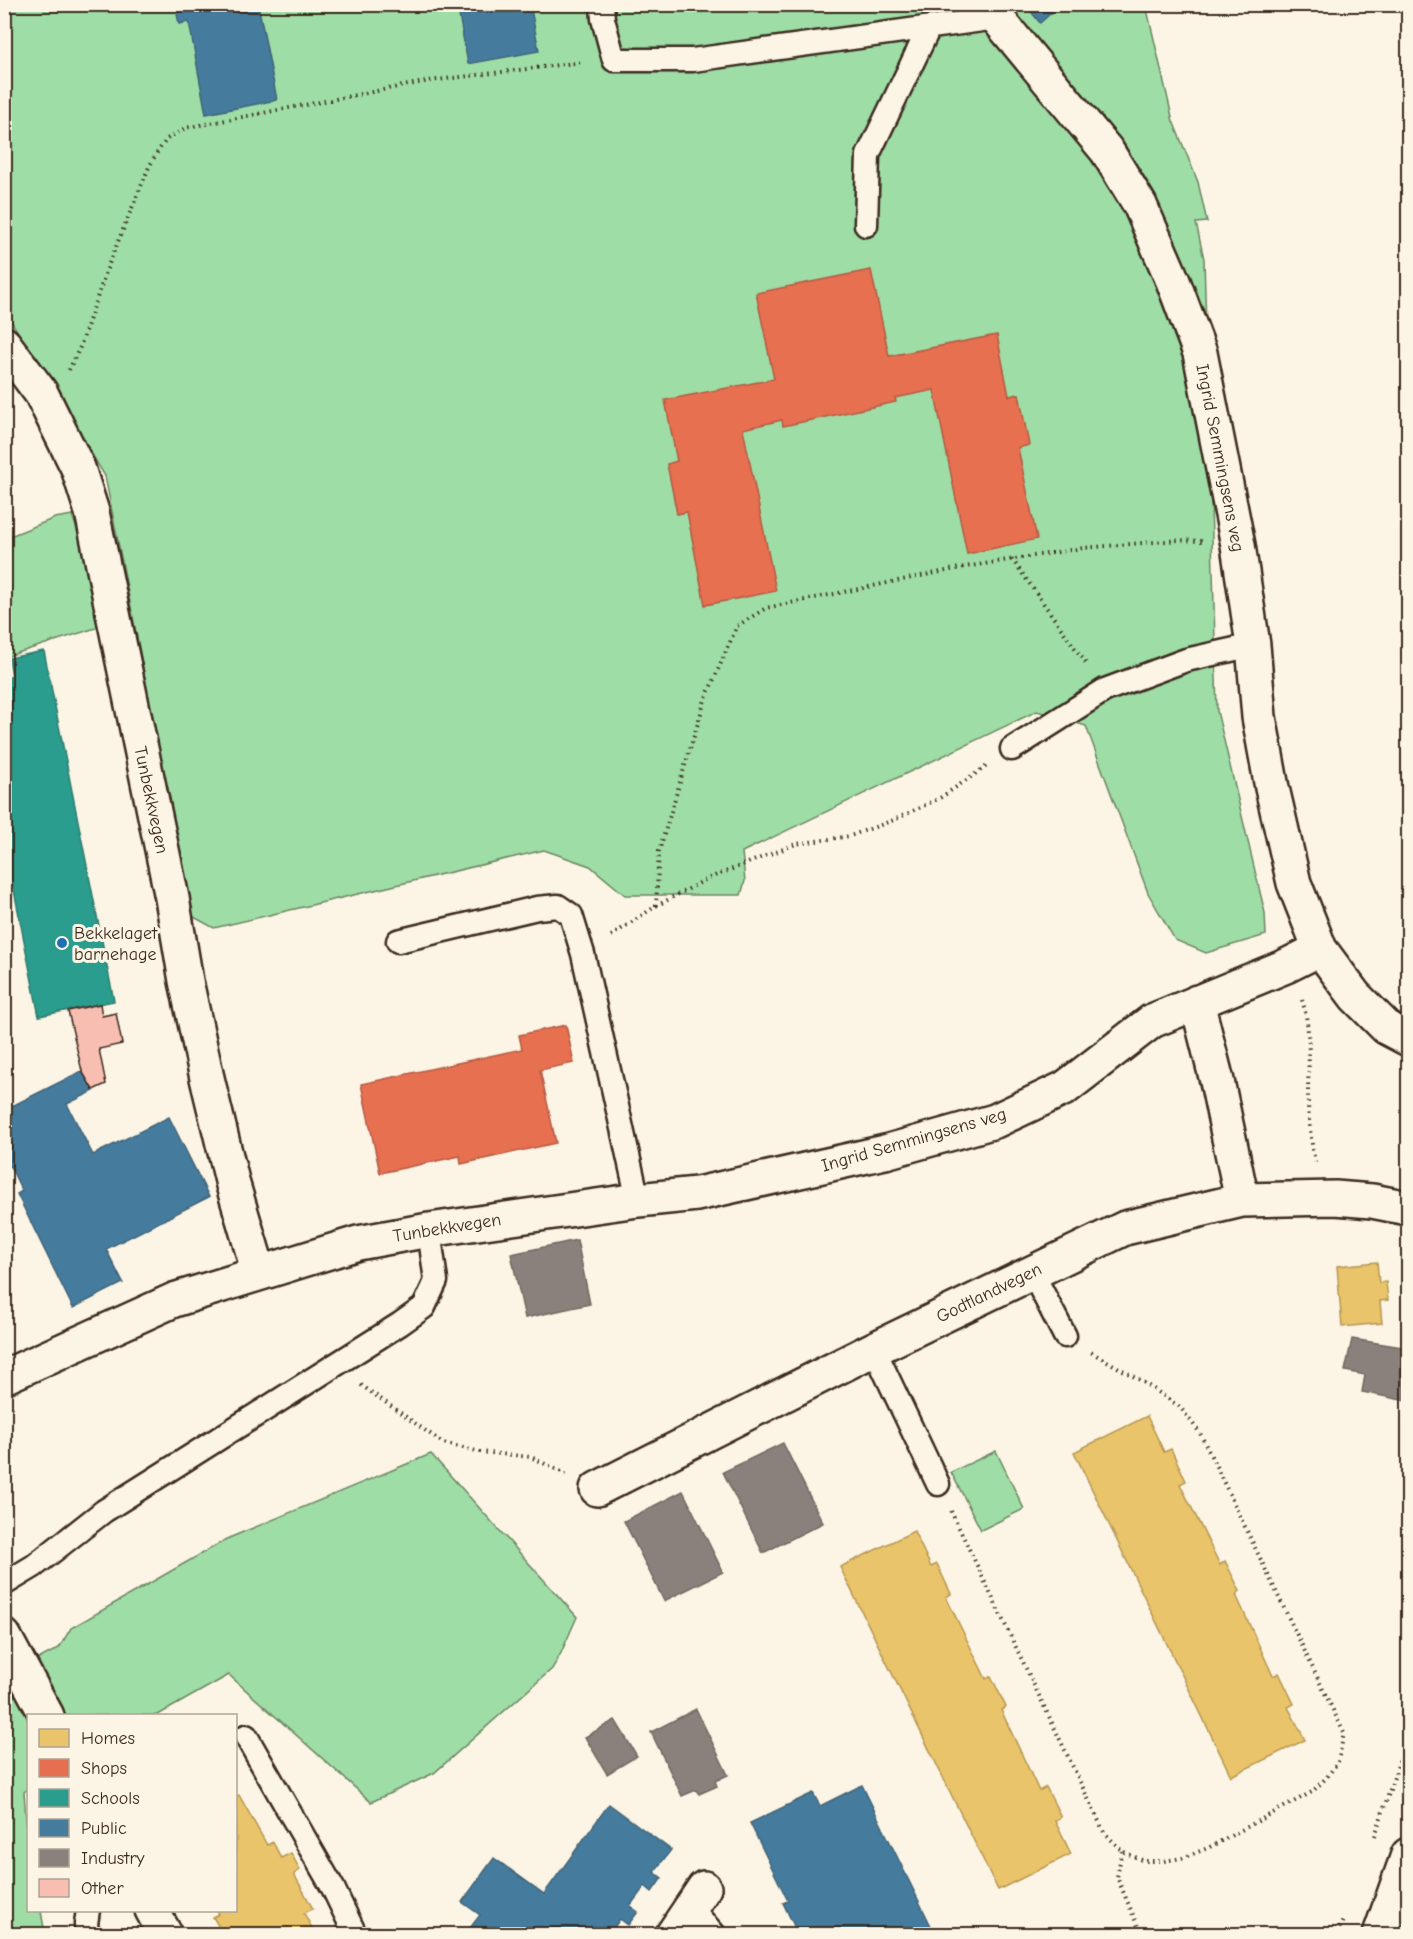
<svg xmlns="http://www.w3.org/2000/svg" width="1413" height="1939" font-family="'Comic Neue',sans-serif">
<style>
.green{fill:#9edda6;stroke:#6c8462;stroke-width:1.5}
.homes{fill:#e9c46a;stroke:#b59653;stroke-width:1.5}
.shops{fill:#e76f51;stroke:#b35a42;stroke-width:1.5}
.schools{fill:#2a9d8f;stroke:#2f7a6d;stroke-width:1.5}
.public{fill:#457b9d;stroke:#426377;stroke-width:1.5}
.industry{fill:#8a817c;stroke:#726760;stroke-width:1.5}
.building{fill:#f8beb2;stroke:#3b2a1e;stroke-width:1.5}
.lines{fill:none;stroke-linecap:round;stroke-linejoin:round}
.service-casing{stroke:#3b2a1e;stroke-width:27}
.minor-casing{stroke:#3b2a1e;stroke-width:38}
.secondary-casing{stroke:#3b2a1e;stroke-width:38}
.path{stroke:#3b2a1e;stroke-width:4;stroke-dasharray:1.5 4.5;stroke-linecap:butt}
.service{stroke:#fcf5e5;stroke-width:22}
.minor{stroke:#fcf5e5;stroke-width:33}
.secondary{stroke:#fcf5e5;stroke-width:33}
.poi-dot{fill:#1f6fb2;stroke:#fcf5e5;stroke-width:2}
.labels{text-anchor:middle;dominant-baseline:central;stroke-width:6;stroke-linejoin:round;paint-order:stroke}
.street-label{font-size:18px;fill:#3b2a1e;stroke:#fcf5e5}
.poi-label{font-size:18px;fill:#3b2a1e;stroke:#fcf5e5;text-anchor:start}
</style>
<rect width="100%" height="100%" fill="#fcf5e5"/>
<filter id="ink" filterUnits="userSpaceOnUse"><feTurbulence type="fractalNoise" baseFrequency=".0167" numOctaves="2"/><feDisplacementMap in="SourceGraphic" scale="12" xChannelSelector="R" yChannelSelector="G"/><feConvolveMatrix kernelMatrix="1 2 1 2 8 2 1 2 1" color-interpolation-filters="sRGB"/></filter>
<g filter="url(#ink)">
<path class="green" d="M4 5H1146L1173 121 1198 182 1207 222 1196 223 1204 259 1217 711 1265 913 1266 935 1206 953 1175 940 1148 893 1086 726 1037 711 742 852 745 881 741 895H625L590 866 544 850 214 928 192 916 105 476 5 311Z
M72 515 93 577 102 626 5 657V538L55 518Z
M996 1451 1024 1509 981 1530 951 1472Z
M431 1454 577 1617 561 1653 552 1669 434 1773 371 1802 229 1675 158 1715 28 1716V1789L24 1792 28 1844V1910L41 1911 45 1934H5V1677L59 1648 71 1628 229 1538Z"/>
<path class="homes" d="M1377 1262 1379 1283 1386 1282 1388 1300 1380 1301 1382 1323 1342 1327 1337 1266Z
M1147 1416 1164 1452 1171 1449 1186 1481 1180 1484 1220 1565 1225 1561 1240 1591 1236 1595 1273 1676 1279 1673 1294 1704 1288 1707 1305 1740 1231 1776 1074 1452Z
M914 1531 931 1567 937 1564 951 1594 946 1597 986 1679 991 1676 1006 1707 1001 1710 1039 1791 1046 1787 1061 1817 1055 1821 1071 1854 998 1890 840 1567Z
M239 1795 267 1845 273 1842 281 1858 291 1853 300 1870 294 1874 313 1909 304 1913 315 1934H230L229 1933 223 1934 213 1917 219 1914 217 1910H236V1797Z"/>
<path class="shops" d="M871 270 889 356 997 335 1009 396 1019 394 1029 445 1018 448 1037 539 967 554 934 390 895 398 896 402 783 426 782 420 743 429 776 591 705 605 687 512 677 514 667 464 677 461 665 400 774 379 756 293Z
M566 1025 574 1063 540 1070 556 1143 461 1164 460 1156 380 1173 361 1084 522 1049 519 1035Z"/>
<path class="schools" d="M44 651 114 1001 39 1016 4 840V678L12 676 9 658Z"/>
<path class="public" d="M175 4H258L277 100 206 114 189 22 179 24Z
M457 4H530L539 51 468 64Z
M1025 4H1061L1040 23Z
M82 1071 94 1091 67 1104 93 1155 169 1117 209 1197 106 1249 123 1283 73 1308 17 1194 22 1191 10 1166 4 1169V1110Z
M862 1785 935 1934H798L783 1903 788 1901 750 1823 813 1793 820 1806Z
M609 1804 671 1850 654 1872 662 1878 652 1892 645 1886 630 1906 638 1912 628 1925 620 1919 609 1934H479L470 1928 480 1915 462 1902 494 1858 544 1894Z"/>
<path class="industry" d="M577 1240 590 1304 525 1318 511 1254Z
M1352 1339 1408 1348 1407 1401 1362 1392 1365 1375 1345 1371Z
M783 1443 823 1523 763 1553 723 1472Z
M683 1491 723 1572 664 1601 624 1521Z
M696 1709 728 1775 715 1781 717 1786 699 1794 696 1790 682 1796 651 1732Z
M615 1720 637 1756 607 1774 585 1737Z"/>
<path class="building" d="M100 1004 102 1016 116 1013 122 1044 99 1049 106 1084 93 1090 82 1071 68 1011Z"/>
<g class="lines">
<g class="service-casing">
<path id="service" d="M602 4 603 19 614 60H693L997 18
M866 225 868 155 929 28
M1012 749 1105 690 1186 660 1253 645
M398 941 537 908 558 906 571 915 583 954 638 1200
M1032 1272 1065 1336
M874 1349 938 1484
M4 1584 34 1566 104 1511 400 1324 424 1307 436 1281 429 1230
M246 1736 333 1888 355 1934
M691 1908 714 1934
M88 1910 86 1924 88 1934"/>
</g>
<g class="minor-casing">
<path id="minor" d="M997 18 1107 151 1140 205 1173 281 1200 353 1238 545 1253 645 1259 717 1272 788 1294 883 1320 949 1355 996 1387 1028 1408 1039
M4 344 41 393 78 468 92 512 172 898 186 981 207 1078 233 1185 259 1273
M1197 1002 1217 1081 1242 1200
M4 1377 174 1300 358 1243 429 1230 638 1200 697 1194 885 1152 995 1121 1065 1088 1152 1021 1286 966 1320 949
M597 1489 874 1349 1125 1228 1242 1200 1335 1198 1372 1201 1408 1208
M4 1636 47 1716
M152 1910 165 1934
M673 1934 704 1888"/>
</g>
<g class="secondary-casing">
<path id="secondary" d="M1380 1934 1408 1855"/>
</g>
<path class="path" d="M69 370 80 347 108 266 149 167 158 151 167 139 185 128 429 81 583 62
M1012 559 1087 665
M656 906 707 879 796 844 850 836 894 820 940 798 987 766
M611 936 656 906 659 851 705 700 737 626 766 608 965 567 1083 548 1179 540 1202 541
M1302 1000C1312 1031 1308 1065 1308 1097 1308 1119 1311 1140 1315 1162
M361 1385 443 1443 480 1452 531 1457 566 1474
M951 1511 1104 1832 1122 1851 1144 1861H1164L1182 1858 1208 1848 1312 1792 1327 1777 1338 1762 1344 1733 1200 1433 1180 1407 1140 1380 1091 1352
M1375 1836 1408 1734
M1122 1851 1117 1877 1141 1934
M1337 1934 1344 1918"/>
<use href="#service" class="service"/>
<use href="#minor" class="minor"/>
<use href="#secondary" class="secondary"/>
</g>
</g>
<circle class="poi-dot" cx="62" cy="943" r="6"/>
<g class="labels">
<g class="street-label">
<text transform="translate(1220 458) rotate(79)">Ingrid Semmingsens veg</text>
<text transform="translate(151 800) rotate(78)">Tunbekkvegen</text>
<text transform="translate(914 1140) rotate(-16)">Ingrid Semmingsens veg</text>
<text transform="translate(447 1228) rotate(-9)">Tunbekkvegen</text>
<text transform="translate(989 1293) rotate(-26)">Godtlandvegen</text>
</g>
<g class="poi-label">
<text x="74" y="933">Bekkelaget<tspan x="74" dy="21">barnehage</tspan></text>
</g>
</g>
<rect width="1413" height="1939" fill="none" stroke="#fcf5e5" stroke-width="24"/>
<rect x="12" y="12" width="1389" height="1915" fill="none" stroke="#3b2a1e" stroke-width="2" filter="url(#ink)"/>
<rect x="27" y="1714" width="210" height="198" fill="#fcf5e5" stroke="#afa495" stroke-width="1.5"/>
<rect x="39" y="1729" width="30" height="18" fill="#e9c46a" stroke="#afa495" stroke-width="1.5"/>
<text x="81" y="1744" font-size="18" fill="#3b2a1e">Homes</text>
<rect x="39" y="1759" width="30" height="18" fill="#e76f51" stroke="#afa495" stroke-width="1.5"/>
<text x="81" y="1774" font-size="18" fill="#3b2a1e">Shops</text>
<rect x="39" y="1789" width="30" height="18" fill="#2a9d8f" stroke="#afa495" stroke-width="1.5"/>
<text x="81" y="1804" font-size="18" fill="#3b2a1e">Schools</text>
<rect x="39" y="1819" width="30" height="18" fill="#457b9d" stroke="#afa495" stroke-width="1.5"/>
<text x="81" y="1834" font-size="18" fill="#3b2a1e">Public</text>
<rect x="39" y="1849" width="30" height="18" fill="#8a817c" stroke="#afa495" stroke-width="1.5"/>
<text x="81" y="1864" font-size="18" fill="#3b2a1e">Industry</text>
<rect x="39" y="1879" width="30" height="18" fill="#f8beb2" stroke="#afa495" stroke-width="1.5"/>
<text x="81" y="1894" font-size="18" fill="#3b2a1e">Other</text>
</svg>
